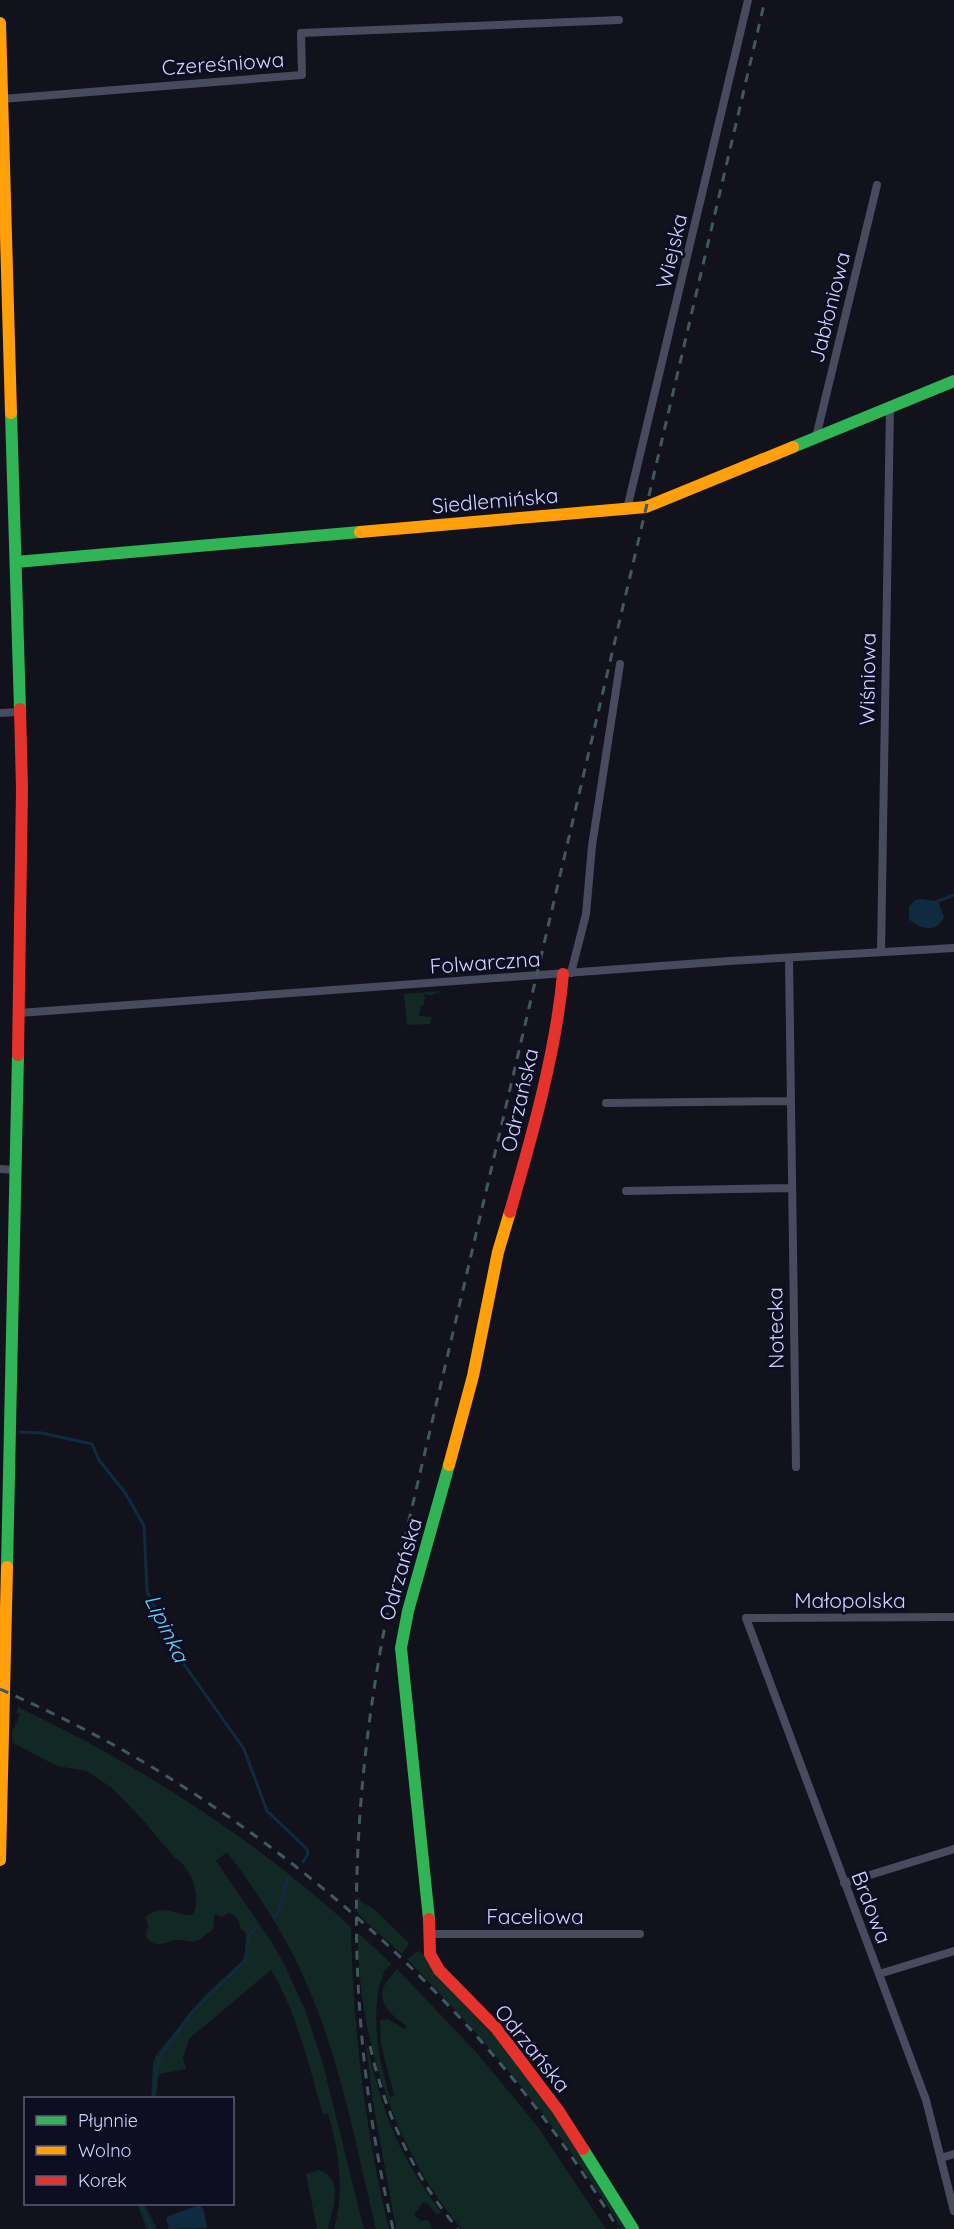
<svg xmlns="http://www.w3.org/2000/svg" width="954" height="2229" font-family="Quicksand,sans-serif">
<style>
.green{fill:#122825}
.water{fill:#102b40}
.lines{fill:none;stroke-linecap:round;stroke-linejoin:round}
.stream{stroke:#102b40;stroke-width:3}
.street{stroke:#484b5e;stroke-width:8}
.fast{stroke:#30b455;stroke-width:12}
.slow{stroke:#ff9f0a;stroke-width:12}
.jam{stroke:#e5322d;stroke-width:12}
.rail{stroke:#405862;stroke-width:3;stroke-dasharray:9 8;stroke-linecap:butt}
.labels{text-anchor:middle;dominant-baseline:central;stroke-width:6;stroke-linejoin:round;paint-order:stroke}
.street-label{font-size:21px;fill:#d1d4fd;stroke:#0e0e22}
.water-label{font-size:22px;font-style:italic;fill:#64cdf8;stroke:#0e0e22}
</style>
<rect width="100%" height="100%" fill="#12121d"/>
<path class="green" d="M439 991 438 998V992L432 995 423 994 426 999H424V1005H421L419 1016 432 1017 430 1024 407 1025 404 994Z
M18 1707C139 1765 252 1837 351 1927 353 2027 365 2131 389 2229H376C356 2146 340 2058 305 1980 285 1934 257 1892 227 1852L216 1861 271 1941 285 1966 306 2012 323 2064 364 2229H334C345 2190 339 2152 328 2113L323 2114C308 2064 298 2015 271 1970L189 2039 183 2058 186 2069 159 2074 156 2098H151L153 2064 156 2055 205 1995 241 1962 245 1955 246 1933 240 1928C240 1921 236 1914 228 1913L222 1917 215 1914C212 1920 215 1925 212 1931 204 1933 203 1940 196 1941 189 1943 183 1939 176 1940 164 1942 155 1950 146 1936L148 1924 145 1918C162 1901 175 1917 193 1915 202 1896 191 1867 174 1857L143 1820 112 1788 87 1771 57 1766 13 1743 12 1732 20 1714 16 1713Z
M358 1896 361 1902 373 1908 409 1943 402 1954C392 1945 359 1917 357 1911 356 1906 357 1900 358 1896Z
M358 1933 392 1964 384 1970C384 1977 379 1984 378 1992 373 2028 379 2062 390 2097L394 2095 381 2045 380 2023 381 2020 388 2019 404 2029 407 2026C392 2016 373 2001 387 1981 390 1977 394 1973 397 1969L476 2052 538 2127 606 2229H462C395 2152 357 2035 358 1933Z
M418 1951 423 1953 521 2065 631 2229H622C560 2128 490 2044 407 1959Z
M365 2038C371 2062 377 2086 385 2110 397 2147 418 2181 441 2212L437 2215 427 2203 423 2202 414 2215 421 2221 428 2220 432 2229H396L373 2102Z
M319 2170C345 2178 332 2210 328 2229H317L306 2174Z
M137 2204H154L145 2206 157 2229H147Z"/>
<path class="water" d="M919 899 938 901 944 917C938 933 920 930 909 919V906L915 900Z
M200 2205 204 2211 207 2228 169 2229 166 2219 168 2216Z"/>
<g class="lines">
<path class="stream" d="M938 901 954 895
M20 1432 42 1433 92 1444 99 1460 126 1494 144 1526 147 1591 176 1653 244 1749 267 1811 307 1849 308 1854 303 1862
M274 1917C284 1906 281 1890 289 1878
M153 2098 156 2070 161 2055 192 2012 245 1961 249 1936 257 1927
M140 2204 152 2229"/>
<path class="street" d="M2 99 302 75 301 33 619 20
M816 437 877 185
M627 509 748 0
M0 713 21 712
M881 952 890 407
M789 958 796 1467
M571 973 586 914 592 846 620 664
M19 1013 729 961 954 948
M606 1103 791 1101
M0 1169 16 1170
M626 1191 791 1188
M954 1617 746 1618 926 2100 954 2211
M844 1883 954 1849
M430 1934H640
M879 1974 954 1951
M941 2158 954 2154"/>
<path class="fast" d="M11 413 20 709
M793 447 954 381
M16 562 360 532
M7 1567 18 1055
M429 1919 401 1648 408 1611 449 1465
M583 2149 633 2229"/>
<path class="slow" d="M0 23 11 413
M360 532 646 507 793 447
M449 1465 473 1376 498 1252 510 1212
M0 1860 7 1567"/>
<path class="jam" d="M18 1055 22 789 20 709
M510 1212C532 1136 556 1052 563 974
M429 1919 430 1954 439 1970 496 2028 558 2110 583 2149"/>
<path class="rail" d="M0 1689C58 1715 114 1743 168 1777 348 1889 510 2046 618 2229
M370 2046C385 2113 413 2176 458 2229
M393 2229C344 2020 346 1820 388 1610L765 0"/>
</g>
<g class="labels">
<g class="street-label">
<text transform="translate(223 63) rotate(-4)">Czereśniowa</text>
<text transform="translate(671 251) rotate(-77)">Wiejska</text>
<text transform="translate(829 307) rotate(-76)">Jabłoniowa</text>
<text transform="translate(495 500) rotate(-5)">Siedlemińska</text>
<text transform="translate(867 679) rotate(-89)">Wiśniowa</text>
<text transform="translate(485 962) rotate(-4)">Folwarczna</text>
<text transform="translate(519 1100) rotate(-77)">Odrzańska</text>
<text transform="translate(775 1328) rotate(-91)">Notecka</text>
<text transform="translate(400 1569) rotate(-74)">Odrzańska</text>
<text x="850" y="1600">Małopolska</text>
<text transform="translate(872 1907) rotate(69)">Brdowa</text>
<text x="535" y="1916">Faceliowa</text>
<text transform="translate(533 2048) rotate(51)">Odrzańska</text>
</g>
<g class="water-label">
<text transform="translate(167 1628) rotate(64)">Lipinka</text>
</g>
</g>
<rect x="24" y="2097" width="210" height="108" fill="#0e0e22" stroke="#5c5d7a" stroke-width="1.5"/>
<rect x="36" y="2116" width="30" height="9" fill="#30b455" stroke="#5c5d7a" stroke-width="1.5"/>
<text x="78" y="2127" font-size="18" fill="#d1d4fd">Płynnie</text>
<rect x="36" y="2146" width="30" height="9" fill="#ff9f0a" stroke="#5c5d7a" stroke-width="1.5"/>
<text x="78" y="2157" font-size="18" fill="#d1d4fd">Wolno</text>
<rect x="36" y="2176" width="30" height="9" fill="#e5322d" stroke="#5c5d7a" stroke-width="1.5"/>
<text x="78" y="2187" font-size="18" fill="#d1d4fd">Korek</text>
</svg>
